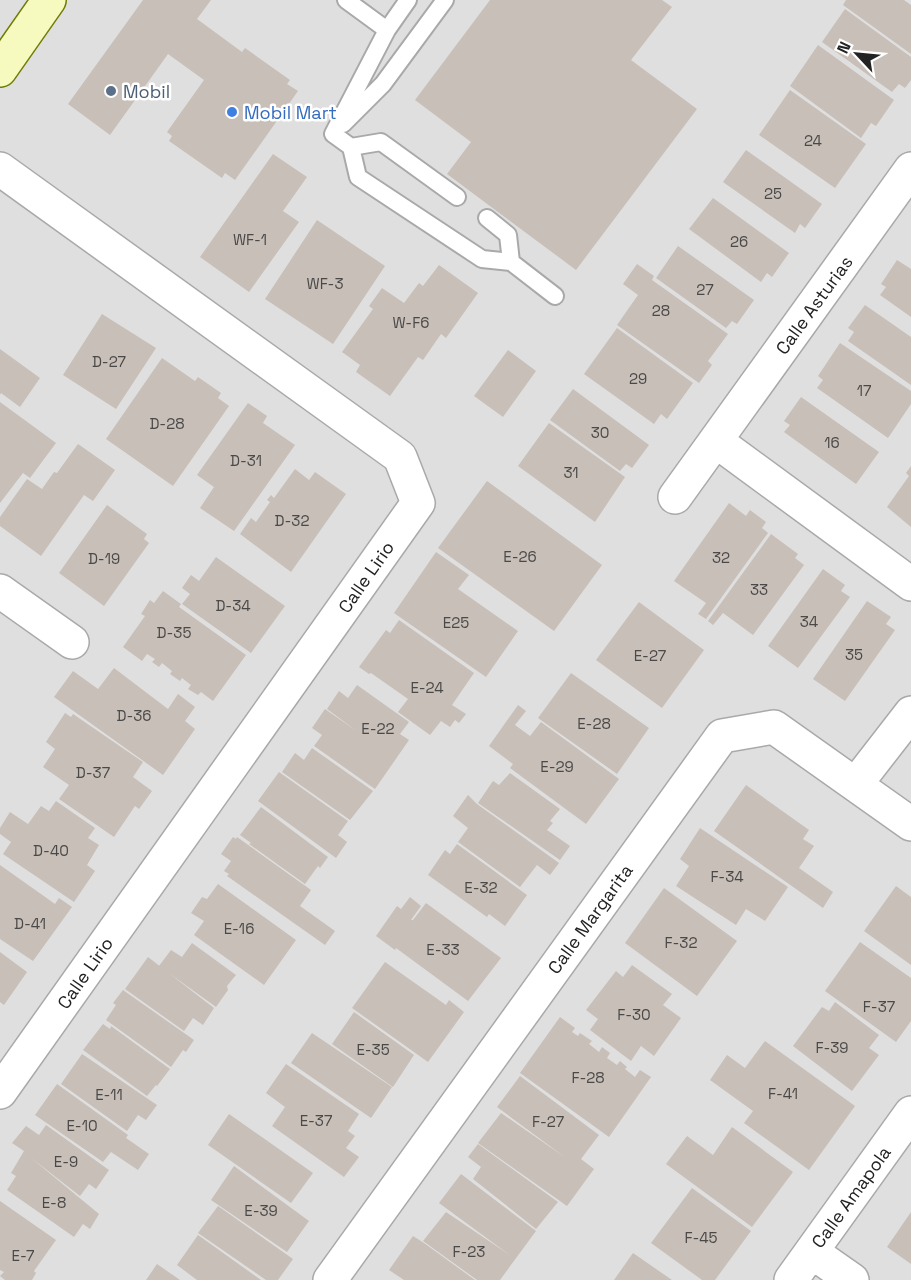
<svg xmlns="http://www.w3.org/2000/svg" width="911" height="1280" font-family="'Space Grotesk',sans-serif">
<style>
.residential{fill:#e0dfdf}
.building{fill:#c7bfb8}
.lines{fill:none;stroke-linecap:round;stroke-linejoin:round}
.lane-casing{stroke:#a9a9a9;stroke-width:20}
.street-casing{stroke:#a9a9a9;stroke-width:36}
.secondary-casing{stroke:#707d05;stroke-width:36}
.lane{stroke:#fff;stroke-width:16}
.street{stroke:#fff;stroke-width:33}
.secondary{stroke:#f7fabf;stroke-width:33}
.service-dot{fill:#5c6f8a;stroke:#fff;stroke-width:2}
.shop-dot{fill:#3f7fe0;stroke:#fff;stroke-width:2}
.labels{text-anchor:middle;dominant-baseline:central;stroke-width:5;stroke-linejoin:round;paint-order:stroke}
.number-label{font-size:15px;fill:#4b4948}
.service-label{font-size:18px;fill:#4e5e75;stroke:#fff;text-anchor:start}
.shop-label{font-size:18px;fill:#366cbe;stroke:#fff;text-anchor:start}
.street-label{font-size:18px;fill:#222;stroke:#fff}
</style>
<rect width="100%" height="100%" fill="#f2efe9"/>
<path class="residential" d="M0 0H911V1280H0Z"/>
<path class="building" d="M143 0H211L197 19 242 52 245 48 290 80 287 84 298 91 235 180 225 173 222 178 169 141 172 136 167 132 204 80 168 54 110 135 68 104Z
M490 0H662L672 7 631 60 697 109 576 270 447 174 471 142 415 100Z
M846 0H904L911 5V54L843 5Z
M845 9 911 57V80L905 88 899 84 892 92 822 42Z
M818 45 894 100 876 126 871 123 861 138 790 86Z
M790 90 866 144 835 188 759 135Z
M746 150 822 204 805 228 800 224 795 233 723 182Z
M273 154 307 177 283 211 299 222 249 292 200 257Z
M713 198 789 253 772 277 767 273 761 282 689 229Z
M317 220 385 266 333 344 265 299Z
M678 246 754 300 737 324 732 321 726 328 656 278Z
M897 260 911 269V317L880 295 886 287 881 284Z
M637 264 654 276 652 280 728 334 708 361 712 365 699 383 617 325 638 295 623 284Z
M439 265 478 293 446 338 441 334 423 360 418 357 390 396 356 372 360 365 342 352 373 309 369 306 382 288 404 303 419 283 423 286Z
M865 305 911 337V385L848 341 854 332 848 328Z
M102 314 156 348 116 409 63 375Z
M617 328 693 383 667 419 661 414 654 424 584 374Z
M840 343 911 391V404L888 438 817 388 823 380 818 376Z
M0 349 40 378 20 407 1 393 0 395Z
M508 350 536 371 503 417 474 396Z
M162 358 195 381 198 377 221 393 218 398 229 406 173 486 106 439Z
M573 389 649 445 632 468 626 464 620 471 550 420Z
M801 397 879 452 856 484 784 432 790 425 784 421Z
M0 402 56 443 30 478 23 473 0 503Z
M248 403 267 416 263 423 295 445 234 531 200 508 214 487 197 475Z
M549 423 625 477 595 522 518 466Z
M78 444 115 470 93 501 84 495 41 556 0 526V517L27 479 42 489 54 472 57 473Z
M911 466V527L887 507 909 476 906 473Z
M295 469 309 480 315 472 346 494 291 572 240 534 251 518 256 522 270 502 267 500 271 495 274 498Z
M487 481 602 565 554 631 438 548Z
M729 503 746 516 750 510 766 522 762 528 768 533 706 619 698 614 706 603 674 581Z
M107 505 147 534 144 539 149 543 104 606 59 573Z
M771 534 798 554 795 558 804 565 753 635 723 613 713 625 708 621Z
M436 552 469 575 458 589 518 631 486 677 394 613Z
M216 557 285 606 251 653 182 604 190 594 182 588 191 575 199 581Z
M823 569 845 585 841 591 850 597 798 668 768 646Z
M163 591 181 604 179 607 246 655 213 701 201 692 198 695 188 689 191 685 182 678 180 681 170 674 172 671 162 663 159 667 152 662 155 659 147 654 142 661 123 647 145 616 141 614 150 600 154 603Z
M867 601 891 617 886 624 895 630 845 701 813 679Z
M639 602 704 650 662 708 596 660Z
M399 620 474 673 452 705 466 714 459 723 455 720 450 727 441 721 430 735 398 712 408 699 371 673 369 674 359 667 386 630 390 633Z
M114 668 168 709 178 694 195 707 185 721 195 729 163 775 54 697 73 671 98 689Z
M571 673 649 728 617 774 538 718Z
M357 685 409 722 400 734 409 740 375 789 314 746 322 735 312 728 325 709 358 732 327 709 339 691 348 698Z
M518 705 526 711 515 725 530 736 541 722 619 779 586 824 510 768 513 764 489 746Z
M65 713 71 717 73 714 143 762 133 777 152 791 139 809 135 806 114 837 59 799 69 785 43 767 55 749 46 742Z
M312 748 373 791 350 820 282 772 295 753 304 760Z
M279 772 348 821 338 835 347 842 336 858 258 801Z
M510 773 560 809 550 821 553 823 547 830 570 846 560 860 478 803 493 781 499 785Z
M746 785 809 830 803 839 814 846 799 868 833 892 823 908 714 831Z
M468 795 477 804 559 863 550 875 537 865 520 887 458 842 468 828 453 816Z
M56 801 95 828 88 838 99 845 87 865 95 871 74 902 3 854 11 842 0 834V828L10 812 28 824 41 806 49 811Z
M261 807 328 857 320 868 318 866 305 884 249 844 251 843 240 835Z
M700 828 788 887 765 921 746 909 736 925 676 886 689 866 680 859Z
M233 837 236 839 237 837 311 890 300 906 335 931 325 945 227 876 229 874 224 871 231 861 221 854Z
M457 844 527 895 505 926 489 914 487 917 428 875 445 850 450 854Z
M0 865 55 904 59 898 72 907 33 961 0 939Z
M218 884 296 940 264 985 194 935 204 921 191 913 202 897 207 899Z
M896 886 911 897V965L864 931Z
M664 888 737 941 697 996 625 943Z
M410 897 421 906 411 920H413L426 903 501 958 468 1001 396 948 395 950 376 936 397 906 401 909Z
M860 942 911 978V1021L896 1042 825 991Z
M192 943 236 975 227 986 228 990 216 1007 159 966 171 950 182 957Z
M0 952 27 972 4 1005 0 1002Z
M148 957 214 1008 203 1025 193 1018 184 1031 125 989Z
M385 962 446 1005 449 1000 464 1012 428 1062 352 1008Z
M632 965 672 994 663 1005 681 1018 654 1056 641 1046 631 1061 590 1030 598 1019 586 1010 616 971 623 977Z
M123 990 194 1040 186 1052 183 1050 171 1067 106 1020 116 1005 113 1003Z
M835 1002 879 1035 869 1048 879 1055 852 1091 793 1046 822 1007 829 1011Z
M354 1012 414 1055 393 1087 332 1044Z
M560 1017 575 1028 572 1032 578 1036 580 1033 592 1041 589 1044 599 1052 602 1047 610 1053 607 1058 617 1065 620 1061 627 1067 625 1069 635 1077 640 1070 651 1077 609 1137 520 1073Z
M103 1024 110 1029 111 1026 170 1069 157 1086 156 1085 147 1096 83 1050Z
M312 1033 392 1087 371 1118 291 1063Z
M765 1041 855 1106 809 1170 744 1123 753 1111 710 1080 727 1055 745 1068Z
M82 1054 157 1105 146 1120 138 1115 127 1131 61 1084Z
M286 1064 359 1114 348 1131 355 1136 346 1148 359 1157 344 1177 272 1126 285 1107 266 1093Z
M520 1076 599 1135 581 1159 594 1169 567 1206 478 1143 501 1113 566 1158 497 1107Z
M57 1084 128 1135 126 1138 149 1154 138 1170 111 1152 103 1162 35 1115Z
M229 1114 313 1173 291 1203 208 1145Z
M46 1125 109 1170 96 1189 89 1184 80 1196 30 1157 99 1214 90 1229 83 1224 74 1237 7 1190 16 1176 11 1173 24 1151 12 1143 26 1126 39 1135Z
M732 1127 793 1172 752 1227 666 1164 687 1136 713 1155Z
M478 1144 558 1202 536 1229 473 1179 481 1167 468 1157Z
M234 1166 309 1221 287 1252 211 1200Z
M461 1174 536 1231 500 1280H477L423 1241 446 1212 511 1256 439 1203Z
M692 1188 751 1231 715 1280H702L651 1243Z
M0 1201 56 1240 34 1271 36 1273 32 1280H5L0 1276 4 1272 0 1270Z
M218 1206 293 1259 278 1280H266L198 1233Z
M911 1212V1264L887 1247Z
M198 1235 261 1280H197L177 1265Z
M413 1236 424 1243 475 1280H404L389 1270Z
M633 1253 672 1280H614Z
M157 1264 180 1280H146Z"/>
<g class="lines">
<g class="lane-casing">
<path id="lane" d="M346 0 387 30 408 0
M387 30 333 134 351 147 358 177 482 259 511 262 555 296
M343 124 383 84 445 0
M351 147 381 142 457 197
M487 218 508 235 511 262"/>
</g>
<g class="street-casing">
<path id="street" d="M0 169 400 457 418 503 0 1092
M716 441 911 584
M675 497 911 169
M0 591 72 642
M856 784 911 713
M812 1252 852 1280
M330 1280 722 736 774 727 911 824
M791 1280 911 1113"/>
</g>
<g class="secondary-casing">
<path id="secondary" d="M0 70 49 0"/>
</g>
<use href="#lane" class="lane"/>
<use href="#street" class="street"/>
<use href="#secondary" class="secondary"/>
</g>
<circle class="service-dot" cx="111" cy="91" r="6"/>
<circle class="shop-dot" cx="232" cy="112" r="6"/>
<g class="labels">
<g class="number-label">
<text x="813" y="140">24</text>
<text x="773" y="193">25</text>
<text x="250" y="239">WF-1</text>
<text x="739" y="241">26</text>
<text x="325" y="283">WF-3</text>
<text x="705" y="289">27</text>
<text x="661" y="310">28</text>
<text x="411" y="322">W-F6</text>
<text x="109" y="361">D-27</text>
<text x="638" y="378">29</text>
<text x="864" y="390">17</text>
<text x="167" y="423">D-28</text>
<text x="600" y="432">30</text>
<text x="832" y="442">16</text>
<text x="246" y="460">D-31</text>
<text x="571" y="472">31</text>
<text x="292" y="520">D-32</text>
<text x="520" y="556">E-26</text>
<text x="721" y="557">32</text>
<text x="104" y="558">D-19</text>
<text x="759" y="589">33</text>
<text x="233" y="605">D-34</text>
<text x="809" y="621">34</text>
<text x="456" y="622">E25</text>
<text x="174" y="632">D-35</text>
<text x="854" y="654">35</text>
<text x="650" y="655">E-27</text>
<text x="427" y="687">E-24</text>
<text x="134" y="715">D-36</text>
<text x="594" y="723">E-28</text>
<text x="378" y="728">E-22</text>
<text x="557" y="766">E-29</text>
<text x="93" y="772">D-37</text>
<text x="51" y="850">D-40</text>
<text x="727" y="876">F-34</text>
<text x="481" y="887">E-32</text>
<text x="30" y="923">D-41</text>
<text x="239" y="928">E-16</text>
<text x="681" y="942">F-32</text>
<text x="443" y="949">E-33</text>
<text x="879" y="1006">F-37</text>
<text x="634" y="1014">F-30</text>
<text x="832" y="1047">F-39</text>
<text x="373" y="1049">E-35</text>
<text x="588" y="1077">F-28</text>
<text x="783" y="1093">F-41</text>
<text x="109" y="1094">E-11</text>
<text x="316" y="1120">E-37</text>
<text x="548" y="1121">F-27</text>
<text x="82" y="1125">E-10</text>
<text x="66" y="1161">E-9</text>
<text x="54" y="1202">E-8</text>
<text x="261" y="1210">E-39</text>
<text x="701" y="1237">F-45</text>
<text x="469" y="1251">F-23</text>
<text x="23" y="1255">E-7</text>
</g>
<g class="service-label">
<text x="123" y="91">Mobil</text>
</g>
<g class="shop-label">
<text x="244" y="112">Mobil Mart</text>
</g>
<g class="street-label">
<text transform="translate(814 305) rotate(-54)">Calle Asturias</text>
<text transform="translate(366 577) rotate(-55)">Calle Lirio</text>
<text transform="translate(590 919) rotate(-54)">Calle Margarita</text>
<text transform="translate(85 973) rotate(-55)">Calle Lirio</text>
<text transform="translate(851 1197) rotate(-54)">Calle Amapola</text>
</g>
</g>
<g transform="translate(857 54) rotate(296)" stroke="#ffffff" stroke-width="4.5" paint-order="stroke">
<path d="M0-4.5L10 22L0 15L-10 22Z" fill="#222222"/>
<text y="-9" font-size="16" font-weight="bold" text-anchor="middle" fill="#222222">N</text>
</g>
</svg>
